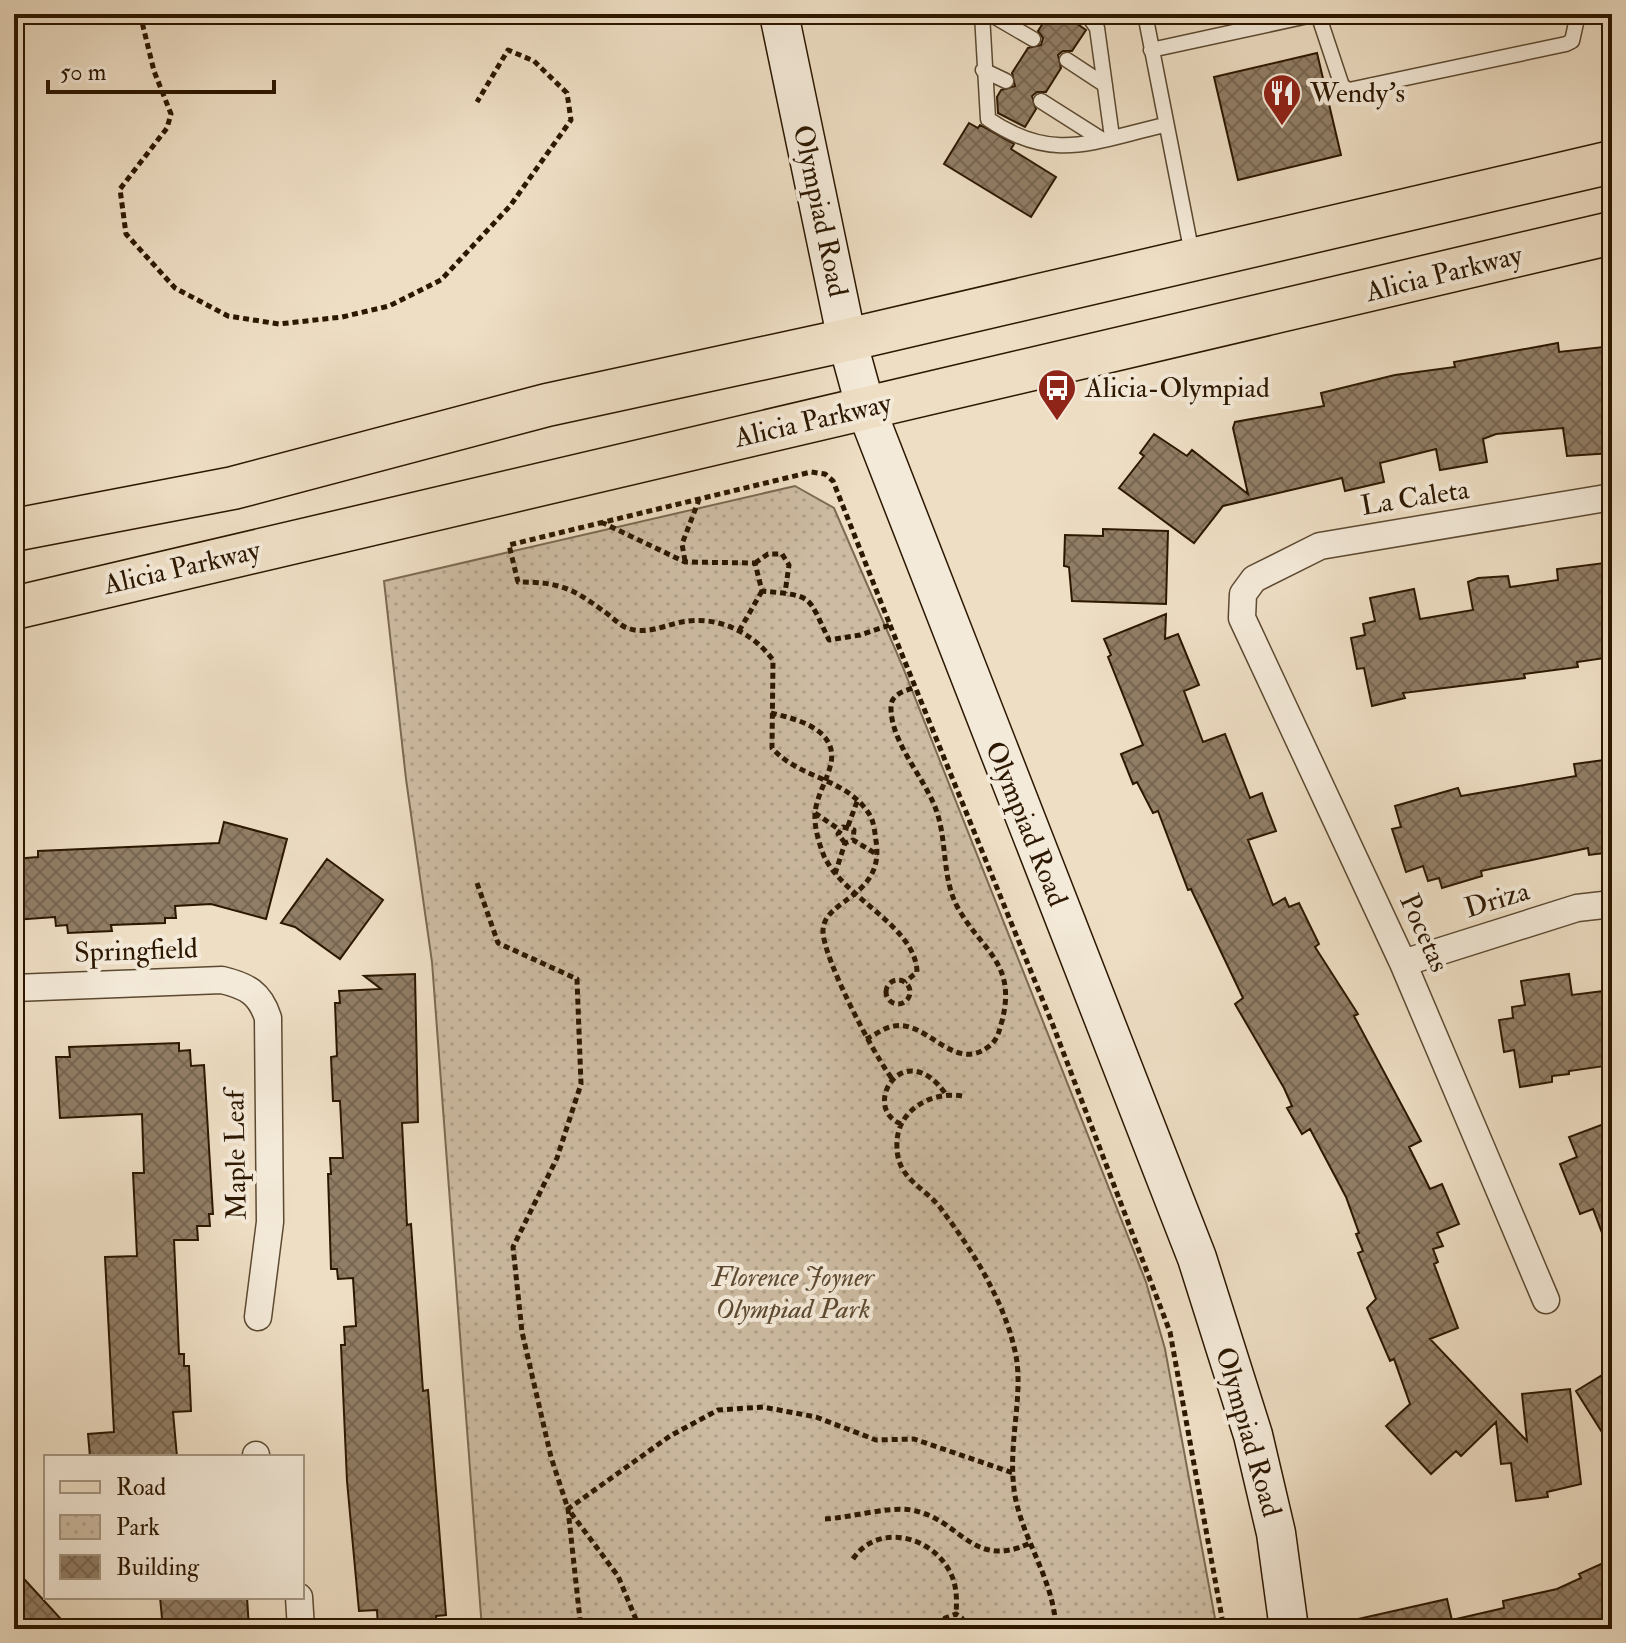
<svg xmlns="http://www.w3.org/2000/svg" width="1626" height="1643" font-family="'IM FELL Double Pica',serif">
<style>
.park{fill:url(#park-dots);stroke:#7c6a52;stroke-width:2}
.building{fill:url(#building-cross-hatch);stroke:#2c1700;stroke-width:2}
.lines{fill:none;stroke-linecap:round;stroke-linejoin:round}
.service-casing{stroke:#5c4931;stroke-width:17}
.minor-casing{stroke:#5c4931;stroke-width:29}
.secondary-casing{stroke:#2c1700;stroke-width:41}
.primary-casing{stroke:#2c1700;stroke-width:45}
.path{stroke:#2c1700;stroke-width:5;stroke-dasharray:6 4;stroke-linecap:butt}
.service{stroke:#f4ead9;stroke-width:14}
.minor{stroke:#f4ead9;stroke-width:26}
.secondary{stroke:#f4ead9;stroke-width:38}
.primary{stroke:#eedec4;stroke-width:42}
.labels{text-anchor:middle;dominant-baseline:central;stroke-width:8;stroke-linejoin:round;paint-order:stroke}
.poi-label{font-size:28px;fill:#2c1700;stroke:#f4ead9;text-anchor:start}
.street-label{font-size:28px;fill:#2c1700;stroke:#f4ead9}
.park-label{font-size:28px;font-style:italic;fill:#5c4931;stroke:#f4ead9}
</style>
<defs>
<pattern id="park-dots" width="8" height="8" patternUnits="userSpaceOnUse" patternTransform="scale(2)"><rect width="8" height="8" fill="#cdbca3"/><path d="M2 2h.1M6 6h.1" fill="none" stroke="#b0a18b" stroke-width="1.8" stroke-linecap="round"/></pattern>
<pattern id="building-cross-hatch" width="8" height="8" patternUnits="userSpaceOnUse" patternTransform="scale(2)"><rect width="8" height="8" fill="#917e66"/><path d="M0 0l8 8M0 8l8-8" fill="none" stroke="#776652"/></pattern>
</defs>
<rect width="100%" height="100%" fill="#eedec4"/>
<filter id="stains"><feTurbulence type="fractalNoise" baseFrequency=".0025" numOctaves="4"/><feColorMatrix values="0 0 0 0 .2 0 0 0 0 .09 0 0 0 0 .02 0 0 0 .5 -.17"/></filter>
<radialGradient id="worn" r=".72"><stop offset=".6" stop-color="#630" stop-opacity="0"/><stop offset="1" stop-color="#630" stop-opacity=".3"/></radialGradient>
<path class="park" d="M795 486 834 508 902 665 1146 1282 1165 1349 1217 1629H482L432 962 406 779 384 581Z"/>
<path class="building" d="M1049 14H1063L1086 30 1072 51H1063L1058 55 1061 68 1046 92H1037L1032 96 1036 109 1025 127 998 113 997 97 1001 90 1015 86 1012 73 1028 48 1041 45 1043 38 1038 31Z
M1317 53 1341 155 1238 180 1214 77Z
M969 123 978 128 980 125 1014 144 1011 149 1056 177 1031 217 944 164Z
M1558 343 1559 352 1612 346V453L1567 456 1563 428 1496 434 1483 439 1487 462 1440 470 1436 449 1380 463 1384 482 1345 491 1342 478 1223 506 1194 543 1119 488 1144 456 1140 453 1154 434 1187 456 1192 450 1248 494 1233 428 1235 422 1324 406 1321 393 1395 375 1455 367 1454 362Z
M1103 529 1168 531 1166 604 1072 601 1069 567 1064 566 1065 535 1103 536Z
M1604 563 1612 620V657L1577 662 1578 667 1524 674 1525 678 1403 693 1405 698 1372 706 1364 668 1357 669 1351 638 1365 635 1363 624 1375 621 1370 598 1414 589 1420 619 1473 610 1468 582 1478 578 1508 576 1510 587 1558 580 1557 569Z
M1166 614 1165 639 1178 634 1199 685 1184 691 1203 742 1225 734 1250 798 1262 793 1266 805 1276 831 1248 840 1273 905 1285 898 1289 907 1299 903 1319 944 1315 947 1358 1014 1354 1016 1421 1141 1409 1147 1430 1189 1442 1184 1459 1224 1437 1233 1443 1246 1433 1249 1438 1262 1434 1264 1458 1328 1430 1339 1527 1441 1522 1394 1570 1389 1581 1484 1547 1492 1548 1497 1516 1501 1511 1463 1501 1464 1496 1422 1461 1456 1456 1451 1431 1474 1386 1426 1410 1404 1394 1359 1390 1361 1367 1308 1376 1299 1358 1253 1363 1251 1356 1234 1359 1233 1346 1197 1310 1129 1302 1134 1287 1108 1292 1106 1284 1088 1235 1004 1243 998 1191 889 1188 890 1158 811 1153 813 1137 782 1133 784 1121 754 1143 745 1108 657 1111 655 1104 639Z
M1612 759V852L1589 855 1588 848 1481 871 1482 876 1442 888 1439 878 1428 881 1423 866 1406 872 1392 829 1401 827 1395 806 1458 788 1461 796 1576 776 1574 764Z
M224 822 287 839 266 919 211 904 175 906 176 918H165V923L111 925 112 931 68 933 67 925 56 926 55 917 14 920V859L38 857V851L219 843Z
M327 859 383 900 340 959 295 927 281 923Z
M415 974 418 1122 402 1123 407 1225 411 1224 423 1391 428 1390 446 1615 436 1616 437 1629H378L377 1610 359 1611 347 1481 341 1345H345L344 1327 356 1326 353 1278 338 1279 337 1269H331L328 1174H331L330 1158H343L340 1101H333L331 1057 337 1056 335 1003H340L339 991 381 989 364 976Z
M1569 974 1572 995 1612 990V1065L1569 1071V1074L1552 1076V1082L1520 1087 1514 1050 1504 1052 1499 1020 1513 1018 1512 1007 1525 1005 1521 981Z
M179 1043V1051L190 1050 191 1066 204 1065 213 1214H209L210 1226H197L198 1240H174L179 1354H184V1366H189L191 1411 173 1412 177 1457H90L88 1434 114 1432 105 1257 137 1256 133 1173H144L142 1114 60 1118 56 1057H70L69 1047Z
M1612 1121V1254H1610L1593 1209 1580 1214 1560 1164 1577 1157 1569 1137Z
M1612 1369V1448L1576 1391Z
M1612 1559V1629H1457L1456 1619 1504 1608 1503 1601 1557 1589 1581 1578 1579 1574Z
M14 1568 70 1629H14Z
M160 1597H247L249 1629H163Z
M1447 1599 1454 1629H1359L1358 1619Z"/>
<g class="lines">
<g class="service-casing">
<path id="service" d="M982 14 988 119C1054 164 1093 141 1165 125
M990 14 1033 39
M1087 14 1097 28 1112 137
M1145 14 1192 254
M1318 14 1342 86 1349 90 1566 44 1572 41 1578 14
M1151 50 1317 14
M1067 60 1105 85
M983 70 1006 81
M1041 101 1101 139"/>
</g>
<g class="minor-casing">
<path id="minor" d="M1403 963 1577 908 1612 904
M14 988 222 980C247 986 260 993 268 1018L270 1222 258 1317
M1546 1300 1403 963 1242 618 1243 594 1254 579 1320 546 1612 497
M256 1455V1457
M299 1597 301 1629"/>
</g>
<g class="secondary-casing">
<path id="secondary" d="M779 14 847 340 866 409 1197 1258 1253 1435 1276 1533 1289 1629"/>
</g>
<g class="primary-casing">
<path id="primary" d="M14 530 233 488 547 405 847 340 1612 162
M14 608 1612 233"/>
</g>
<path class="path" d="M140 14 154 71 171 114 167 128 120 189 126 234 175 288 228 316 279 324 342 317 389 306 441 280 510 206 571 120 567 93 534 61 508 50 477 102
M601 522 685 562 755 563 762 591C815 596 807 595 829 640L860 635 890 625 833 481 825 474 811 472 509 545 518 582C557 582 571 587 602 610 610 615 619 625 627 628 648 636 668 623 688 621 721 617 754 634 773 660L772 748C800 780 848 777 871 817 874 824 875 833 876 841 885 897 824 899 823 930 822 957 875 1057 893 1080
M685 561 682 544 700 497
M755 563 768 554H782L789 565 785 593
M890 625 1054 1028 1170 1332 1224 1629
M739 631 762 591
M771 713C797 719 841 730 830 767 826 782 816 798 815 814 814 826 819 844 824 856 843 898 916 926 917 972L905 982
M815 813 840 830
M848 826 858 799
M845 843 838 834 843 827 854 830 853 840
M835 874 845 843 853 840 878 855
M477 883 498 943 577 979 581 1084 557 1158 513 1247 522 1332 551 1457 568 1509 581 1629
M886 992a12 12 0 1 1 24 0a12 12 0 1 1-24 0Z
M866 1039C875 1035 885 1027 894 1026 928 1020 953 1073 988 1047 998 1040 999 1031 1002 1021 1017 963 982 951 958 908 941 878 948 839 935 807 923 776 891 742 891 708 890 694 905 691 916 687
M962 1096C933 1091 898 1109 897 1142 895 1180 924 1185 942 1210 959 1233 978 1260 991 1287 1003 1310 1013 1336 1017 1362 1022 1405 1007 1448 1015 1496 1024 1543 1054 1580 1056 1629
M901 1124C860 1108 903 1035 945 1093
M825 1519C849 1518 889 1506 911 1510 960 1518 972 1571 1030 1543
M853 1559C878 1522 932 1536 950 1572 957 1585 957 1600 956 1614
M640 1629 618 1576 568 1509 670 1436 718 1410 763 1407 816 1417 876 1440 914 1439 1013 1473
M941 1629 945 1618 956 1614 962 1618V1629"/>
<use href="#service" class="service"/>
<use href="#minor" class="minor"/>
<use href="#secondary" class="secondary"/>
<use href="#primary" class="primary"/>
</g>
<defs>
<g id="restaurant-pin" transform="scale(2)"><path d="M0 17L-7.5 6A9.5 9.5 0 1 1 7.5 6Z" fill="#8f2418" stroke="#f4ead9"/><path d="M-5-6h1v4h1v-4h1v4h1v-4h1v5L-1.5 .5V6h-2V.5L-5-1ZM5-6V6H3V1.5H1.5Q1.5-4 5-6Z" fill="#fff"/></g>
<g id="bus-pin" transform="scale(2)"><path d="M0 17L-7.5 6A9.5 9.5 0 1 1 7.5 6Z" fill="#8f2418" stroke="#f4ead9"/><path d="M-5-6H5V4H4V6H2V4H-2V6H-4V4H-5ZM-3.5-4V0h7V-4ZM-3.5 1.2v1.5H-2V1.2ZM2 1.2v1.5H3.5V1.2Z" fill="#fff"/></g>
</defs>
<g fill-rule="evenodd">
<use href="#restaurant-pin" x="1282" y="93"/>
<use href="#bus-pin" x="1057" y="388"/>
</g>
<g class="labels">
<g class="poi-label">
<text x="1310" y="93">Wendy's</text>
<text x="1085" y="388">Alicia-Olympiad</text>
</g>
<g class="street-label">
<text transform="translate(820 211) rotate(78)">Olympiad Road</text>
<text transform="translate(1444 274) rotate(-14)">Alicia Parkway</text>
<text transform="translate(813 421) rotate(-13)">Alicia Parkway</text>
<text transform="translate(1415 498) rotate(-9)">La Caleta</text>
<text transform="translate(182 568) rotate(-13)">Alicia Parkway</text>
<text transform="translate(1026 824) rotate(68)">Olympiad Road</text>
<text transform="translate(1497 900) rotate(-17)">Driza</text>
<text transform="translate(1424 933) rotate(66)">Pocetas</text>
<text transform="translate(136 951) rotate(-2)">Springfield</text>
<text transform="translate(236 1155) rotate(-91)">Maple Leaf</text>
<text transform="translate(1248 1432) rotate(74)">Olympiad Road</text>
</g>
<g class="park-label">
<text x="793" y="1277">Florence Joyner<tspan x="793" dy="32">Olympiad Park</tspan></text>
</g>
</g>
<rect width="1626" height="1643" fill="none" stroke="#eedec4" stroke-width="48"/>
<rect x="16" y="16" width="1594" height="1611" fill="none" stroke="#2c1700" stroke-width="4"/>
<rect x="24" y="24" width="1578" height="1595" fill="none" stroke="#2c1700" stroke-width="2"/>
<rect x="44" y="1455" width="260" height="144" fill="#f4ead9" stroke="#a49682" stroke-width="2"/>
<rect x="60" y="1481" width="40" height="12" fill="#eedec4" stroke="#a49682" stroke-width="2"/>
<text x="116" y="1495" font-size="24" fill="#2c1700">Road</text>
<rect x="60" y="1515" width="40" height="24" fill="url(#park-dots)" stroke="#a49682" stroke-width="2"/>
<text x="116" y="1535" font-size="24" fill="#2c1700">Park</text>
<rect x="60" y="1555" width="40" height="24" fill="url(#building-cross-hatch)" stroke="#a49682" stroke-width="2"/>
<text x="116" y="1575" font-size="24" fill="#2c1700">Building</text>
<path d="M48 80v12h226v-12" fill="none" stroke="#2c1700" stroke-width="4"/>
<text x="60" y="80" font-size="24" fill="#2c1700" stroke="#f4ead9" stroke-width="6" paint-order="stroke">50 m</text>
<rect width="100%" height="100%" filter="url(#stains)"/>
<rect width="100%" height="100%" fill="url(#worn)"/>
</svg>
